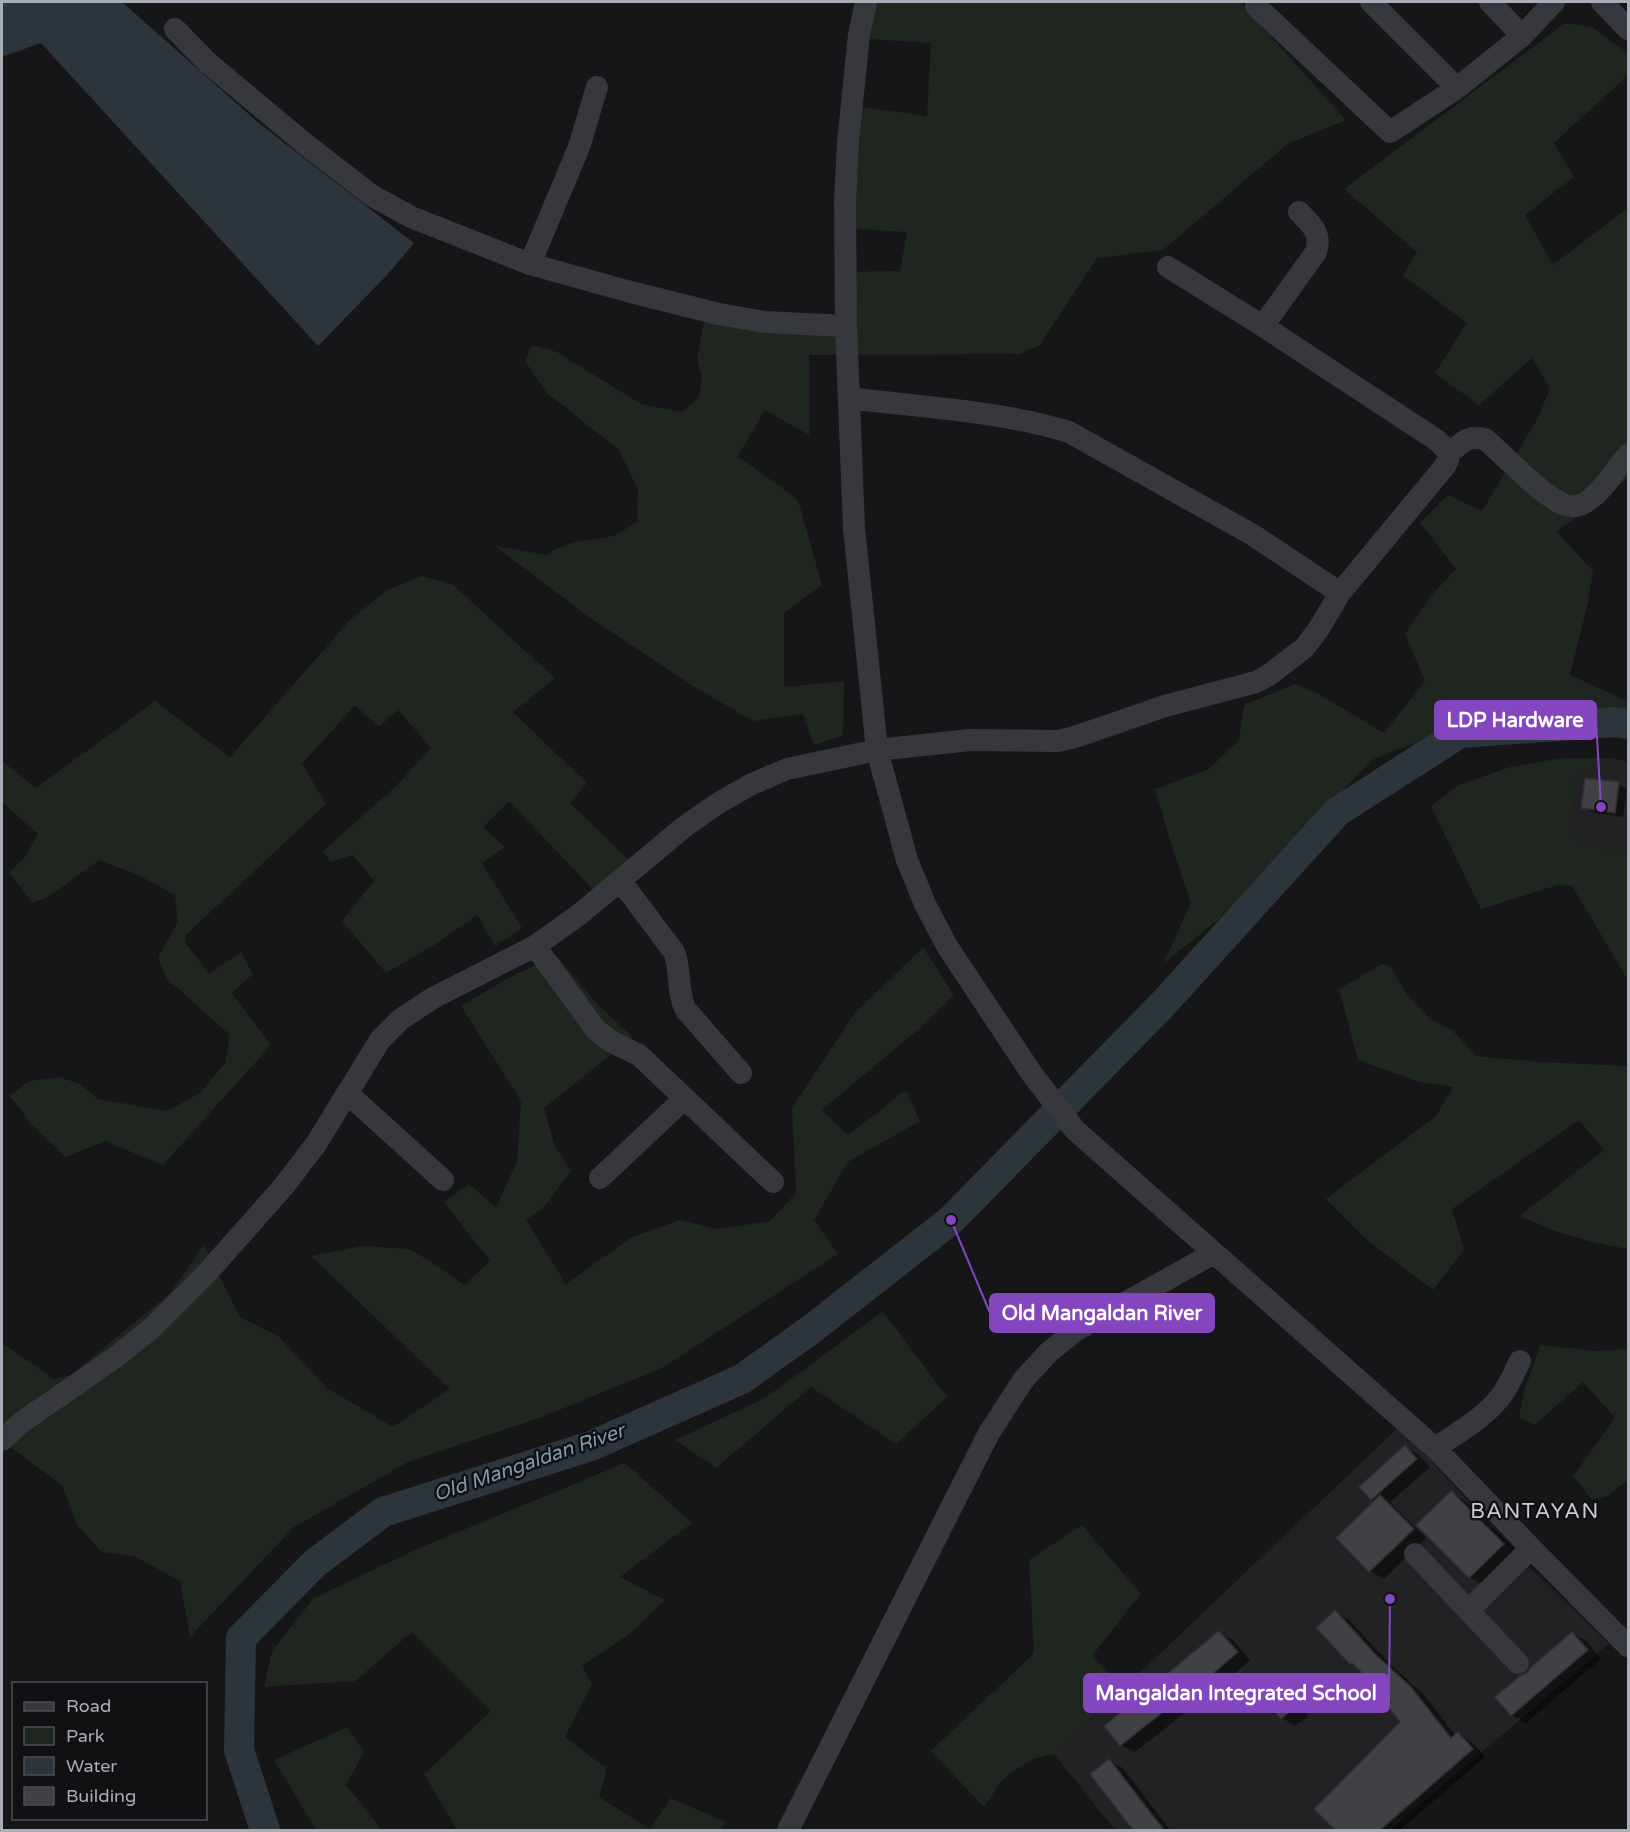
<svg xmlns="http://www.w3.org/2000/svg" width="1630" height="1832" font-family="'Varela Round',sans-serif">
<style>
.built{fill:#222225}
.green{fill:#1e261f}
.water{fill:#2c353c}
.shadow{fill:#0007}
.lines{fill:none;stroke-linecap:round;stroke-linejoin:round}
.river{stroke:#2c353c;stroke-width:30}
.building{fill:#404145;stroke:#303034;stroke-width:1.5}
.minor{stroke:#37383d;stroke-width:22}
.labels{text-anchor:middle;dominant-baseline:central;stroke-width:5;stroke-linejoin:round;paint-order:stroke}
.water-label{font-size:20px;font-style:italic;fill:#7f9bb3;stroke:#111113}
.quarter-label{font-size:21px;letter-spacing:1.5px;fill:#c9ccd4;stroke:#111113}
.leader{fill:none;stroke:#8446be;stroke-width:2}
.callout-dot{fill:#8446be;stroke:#111113;stroke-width:2}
.callout{fill:#8446be;stroke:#8446be;stroke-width:2}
.callout-label{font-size:20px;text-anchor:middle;font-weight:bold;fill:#fff}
</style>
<rect width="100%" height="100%" fill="#161618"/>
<path class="built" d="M1612 758 1628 762V856L1570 839 1576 776Z
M1400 1426 1515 1553 1609 1644 1390 1830H1115L1054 1754Z"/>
<path class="green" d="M861 2H1243L1241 3 1346 120 1286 145 1163 250 1097 258 1039 346 1019 354 809 355V435L765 410 738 456 798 500 822 585 784 613V687L844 681 843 735 814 745 803 714 753 721 693 686 586 615 495 546 547 555C566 539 590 542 612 536 620 534 629 526 637 521L638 490 619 450 547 393 525 361 532 345 557 352 641 404 682 412 699 397 702 377 697 359 708 300 757 312 840 320 838 272 900 271 907 232 836 228 842 104 927 116 931 43 852 38Z
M1565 23 1592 27 1628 53V75L1554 143 1574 177 1525 215 1553 265 1628 208V478L1557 532 1593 571 1588 602 1570 675 1628 701V714L1581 712 1463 724 1372 760 1218 920 1163 964 1191 903 1173 850 1155 789 1209 769 1239 740 1244 705 1295 684 1317 693 1384 733 1425 681 1405 634 1430 597 1456 569 1420 523 1448 495 1482 511 1539 416 1550 388 1532 358 1479 405 1435 373 1467 323 1403 275 1417 252 1344 189Z
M422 576 452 584 555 678 513 712 587 783 570 803 640 871 606 903 509 801 483 827 505 847 482 863 522 928 495 946 477 915 436 944 386 973 342 921 374 881 353 855 330 862 323 851 395 787 431 748 398 710 379 727 355 705 302 764 326 804 187 934 185 942 209 974 241 952 253 974 232 993 271 1045 163 1165 105 1141 66 1157 31 1124 10 1096 29 1081 59 1077 80 1084 98 1099 168 1111 201 1092 225 1063 230 1035 167 979 158 957 178 922 175 895 138 875 99 860 50 896 33 903 9 873 25 857 38 834 2 802V761L36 788 155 701 230 757 350 620 387 590Z
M1562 758H1612L1576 776 1570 838 1628 856V980L1572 886 1558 885 1481 909 1431 806 1459 785 1510 767Z
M923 947 954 995 920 1028 822 1110 848 1135 906 1090 920 1121 848 1162 814 1220 838 1254 662 1368 542 1417 408 1462 294 1527 190 1637 180 1581 134 1556 101 1552 76 1523 62 1485 2 1441V1343L54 1379 71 1375 170 1293 204 1245 240 1317 278 1336 327 1388 393 1427 450 1389 311 1256 363 1246 409 1249 433 1263 464 1285 490 1261 444 1202 469 1184 496 1208 517 1161 521 1101 461 1006 514 975 557 956 595 1002 633 1037 544 1108 554 1144 571 1171 545 1206 526 1220 566 1284 632 1237 680 1220 717 1229 770 1221 796 1193 792 1108 854 1014Z
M1382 964 1390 966 1405 992 1430 1019 1452 1030 1476 1056 1541 1062 1628 1066V1249C1586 1242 1559 1234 1520 1216L1604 1150 1579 1120 1452 1209 1464 1250 1433 1290 1367 1240 1326 1199 1436 1116 1453 1087 1419 1082 1358 1060 1339 989Z
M883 1311 947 1397 896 1444 811 1387 716 1468 675 1440 765 1398Z
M1540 1345 1598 1351 1628 1349V1480L1608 1496 1592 1500 1573 1476 1615 1418 1583 1382 1535 1425 1519 1417 1524 1392Z
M625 1463 692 1523 620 1577 665 1600 632 1632 582 1666 592 1684 565 1737 607 1769 599 1797 650 1829 671 1798 725 1822 721 1830H457L424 1774 491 1711 412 1632 355 1681 264 1687 272 1651 314 1598 417 1549Z
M1082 1525 1141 1594 1092 1656 1123 1688 1054 1754 1030 1760 1003 1779 984 1807 931 1751 1034 1653 1029 1560Z
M347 1727 364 1752 346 1785 382 1830H316L274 1760Z"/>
<path class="water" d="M2 2H122L260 124 414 243 387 275 318 346 41 43 2 57Z"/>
<path class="shadow" d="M1618 784 1627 789 1623 817 1591 812 1583 807Z
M1406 1447 1419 1455 1430 1467 1390 1502 1426 1538 1384 1579 1370 1571 1338 1538 1376 1502 1371 1499Z
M1452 1493 1465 1501 1517 1552 1483 1585 1470 1577 1419 1525Z
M1335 1612 1349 1620 1389 1663 1425 1696 1456 1736 1458 1734 1472 1742 1485 1757 1400 1830H1337L1316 1809 1402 1722 1393 1702 1358 1667 1351 1663Z
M1220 1633 1233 1640 1250 1660 1189 1713 1187 1711 1135 1752 1121 1745Z
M1572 1633 1586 1641 1601 1659 1526 1723 1512 1715 1528 1674Z
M1266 1676 1280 1683 1290 1698 1299 1704 1308 1716 1295 1726 1282 1718 1276 1711 1261 1704Z
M1109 1761 1123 1768 1170 1830H1136L1092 1774Z"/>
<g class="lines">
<path class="river" d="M265 1830 239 1750 241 1638 315 1563 383 1512 591 1446 742 1379 813 1328 951 1220 1163 1004 1337 812 1460 733 1614 722 1628 724"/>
</g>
<path class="building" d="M1585 778 1619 782 1615 813 1581 808Z
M1405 1445 1417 1459 1371 1500 1359 1487Z
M1451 1491 1504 1544 1469 1578 1416 1525Z
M1380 1495 1414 1529 1369 1572 1336 1538Z
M1335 1610 1375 1654 1411 1687 1451 1738 1458 1732 1473 1749 1380 1830H1335L1314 1809 1400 1722 1387 1705 1391 1702 1352 1663 1350 1664 1316 1628Z
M1219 1631 1238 1652 1175 1706 1173 1704 1120 1746 1104 1726Z
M1572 1632 1588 1650 1511 1716 1495 1697 1520 1676 1527 1673 1531 1667Z
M1266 1674 1282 1697 1285 1694 1295 1707 1281 1719 1267 1701 1260 1705 1248 1686Z
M1109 1759 1164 1830H1133L1090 1774Z"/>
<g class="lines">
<path class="minor" d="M866 2 859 35 848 142 845 201 846 326 854 528 877 750 907 860 925 904 947 946 1032 1074 1075 1130 1435 1448 1531 1548 1628 1646
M1371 2 1457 88
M1490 2 1522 36
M1602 2 1628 29
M1256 6 1390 132 1457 88 1522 36 1554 2
M175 29 207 62 304 143 371 195 411 217 530 264 627 291 719 314 764 322 846 326
M530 264 579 147 597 87
M1263 326 1316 252C1322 233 1311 224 1299 212
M849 398C920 407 1001 411 1069 432L1253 535 1340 593
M1449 453C1462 443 1466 435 1485 439 1505 456 1541 495 1563 504 1572 508 1581 506 1589 500 1605 489 1615 469 1628 455
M620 880 674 952C682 971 676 992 686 1010L741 1073
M535 946 596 1030 610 1041 639 1055 773 1182
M347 1093 443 1180
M600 1178 684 1099
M2 1440 22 1422 116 1357 152 1328 206 1274 284 1186 316 1144 380 1040 401 1019 433 998 535 946 580 914 684 827 720 802 752 784 787 769 877 750 970 740 1058 741 1075 737 1165 706 1256 682 1269 675 1304 648 1318 630 1340 593 1445 466 1448 460 1449 453 1438 441 1263 326 1168 267
M1435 1448C1456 1434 1479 1421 1496 1402 1507 1391 1513 1375 1520 1361
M1415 1554 1518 1663
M1469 1610 1531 1548
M788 1830 989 1433 1024 1379 1049 1352 1075 1331 1214 1253"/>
</g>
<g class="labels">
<g class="water-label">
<text transform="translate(529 1463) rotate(-19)">Old Mangaldan River</text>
</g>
<g class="quarter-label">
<text x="1535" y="1511">BANTAYAN</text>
</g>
</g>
<path class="leader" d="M1601 807L1596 720M951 1220L990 1313M1390 1599L1389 1693"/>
<g class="callout-dot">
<circle cx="1601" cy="807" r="6"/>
<circle cx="951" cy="1220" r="6"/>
<circle cx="1390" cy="1599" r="6"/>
</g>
<g class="callout">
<rect x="1435" y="701" width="161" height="38" rx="6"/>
<rect x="990" y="1294" width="224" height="38" rx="6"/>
<rect x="1084" y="1674" width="305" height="38" rx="6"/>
</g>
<g class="callout-label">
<text x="1515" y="727">LDP Hardware</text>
<text x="1102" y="1320">Old Mangaldan River</text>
<text x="1236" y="1700">Mangaldan Integrated School</text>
</g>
<rect width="1630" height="1832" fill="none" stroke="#a8adb8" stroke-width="6"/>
<rect x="12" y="1682" width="195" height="138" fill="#111113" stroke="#4d4f55" stroke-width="1.5"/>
<rect x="24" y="1702" width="30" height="9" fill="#37383d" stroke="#4d4f55" stroke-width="1.5"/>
<text x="66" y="1712" font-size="18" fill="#a8adb8">Road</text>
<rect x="24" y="1727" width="30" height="18" fill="#1e261f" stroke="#4d4f55" stroke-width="1.5"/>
<text x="66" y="1742" font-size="18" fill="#a8adb8">Park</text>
<rect x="24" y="1757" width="30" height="18" fill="#2c353c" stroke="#4d4f55" stroke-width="1.5"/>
<text x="66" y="1772" font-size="18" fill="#a8adb8">Water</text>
<rect x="24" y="1787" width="30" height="18" fill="#404145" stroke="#4d4f55" stroke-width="1.5"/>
<text x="66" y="1802" font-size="18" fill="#a8adb8">Building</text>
</svg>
